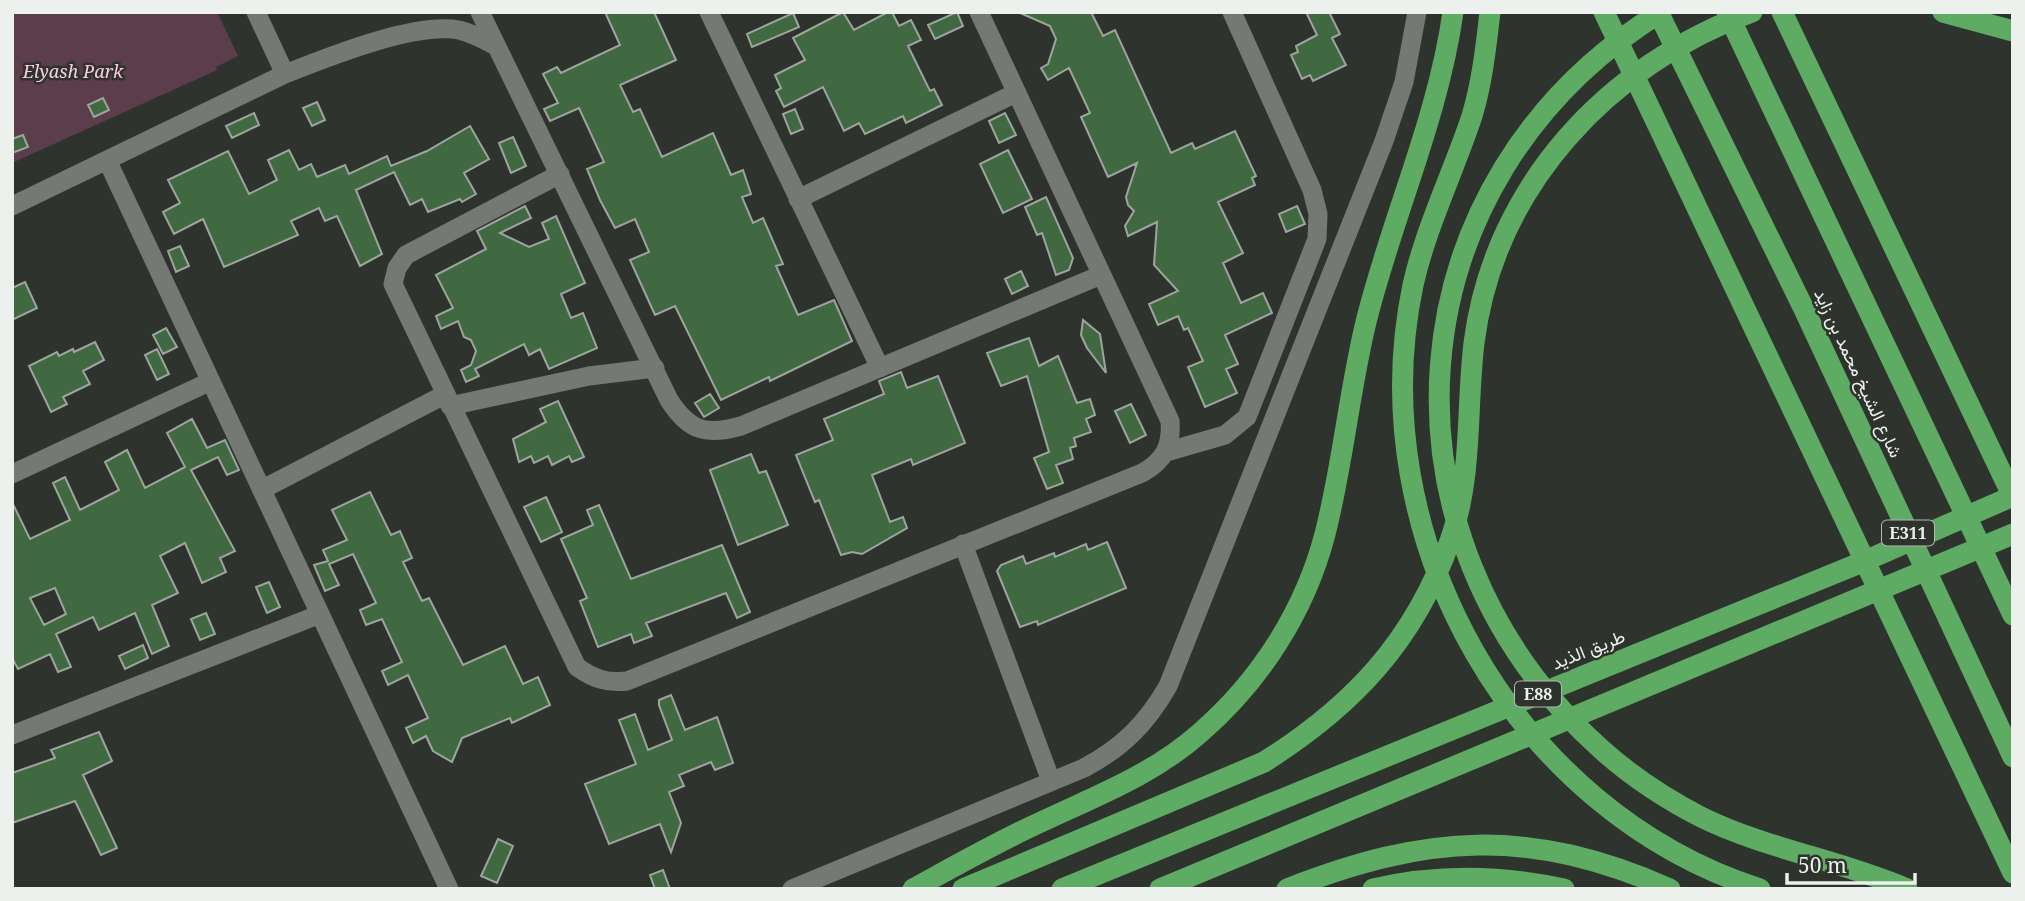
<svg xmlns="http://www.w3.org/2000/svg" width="2025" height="901" font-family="'Noto Serif',Vazirmatn,serif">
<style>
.green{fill:#5b3d4c}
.building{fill:#406942;stroke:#9ea49e;stroke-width:2;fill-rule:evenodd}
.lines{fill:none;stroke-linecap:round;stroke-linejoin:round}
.street{stroke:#747974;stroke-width:19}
.highway{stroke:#5eab63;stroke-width:21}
.labels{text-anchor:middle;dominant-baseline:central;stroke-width:5;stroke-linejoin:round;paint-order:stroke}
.shield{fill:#2e332e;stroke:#b4b8b4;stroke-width:2}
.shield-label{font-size:16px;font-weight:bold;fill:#edf1ed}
.park-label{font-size:18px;font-style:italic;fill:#fecde5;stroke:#2e332e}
.street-label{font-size:18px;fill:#edf1ed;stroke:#2e332e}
</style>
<rect width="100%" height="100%" fill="#2e332e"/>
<path class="green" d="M12 12H217L238 56 216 67 217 70 12 163Z"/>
<path class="building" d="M605 12H654L676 60 620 85 633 112 640 109 662 157 713 133 731 175 743 170 751 194 742 197 753 223 763 218 783 264 776 266 798 315 834 300 852 341 770 381 769 377 721 400 675 306 655 315 630 260 649 252 635 219 615 228 600 200 587 169 604 162 579 108 550 121 544 109 558 103 543 74 557 67 561 73 620 45Z
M843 12 854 30 888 12H892L899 26 911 20 921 40 908 46 930 91 934 89 942 105 906 123 903 116 865 134 859 123 844 131 823 87 784 107 776 91 781 88 775 75 805 60 793 38Z
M957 12 963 26 935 39 928 25Z
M1018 12H1091L1103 36 1115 30 1171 153 1192 143 1195 149 1235 131 1256 176 1252 178 1255 185 1218 202 1243 253 1223 263 1241 303 1263 293 1272 313 1225 335 1238 364 1226 369 1237 393 1205 407 1188 367 1203 361 1188 328 1184 330 1178 316 1158 325 1149 304 1178 291 1154 265 1157 222 1128 236 1125 226 1134 211 1128 205 1126 197 1137 163 1108 177 1081 117 1090 113 1069 68 1048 80 1041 68 1048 64 1056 39 1050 26Z
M1306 12H1329L1340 34 1332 38 1346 65 1313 81 1310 75 1302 79 1291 55 1298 52 1296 46 1317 35Z
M793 13 799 27 752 47 747 34Z
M103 98 109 110 94 117 88 105Z
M317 102 325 120 312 126 303 108Z
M795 109 803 129 791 134 783 114Z
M254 113 259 125 232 138 226 126Z
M1005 113 1016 135 999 143 989 121Z
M470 126 489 159 464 173 476 194 462 202 460 199 428 212 422 199 410 205 394 172 356 190 382 254 360 266 337 216 325 221 319 208 291 221 298 235 224 267 203 219 174 234 163 212 180 203 168 180 228 151 249 194 277 180 268 160 289 150 299 170 311 164 317 177 345 165 349 174 387 156 391 166 427 151Z
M23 135 28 147 12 153V139Z
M513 137 526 166 511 173 499 143Z
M1008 150 1032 199 1003 213 980 164Z
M1046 197 1073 258 1069 270 1056 275 1042 233 1037 235 1025 207Z
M525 206 531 218 500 233 529 247 549 239 542 223 556 216 585 283 561 294 571 318 583 313 597 348 549 369 540 349 529 355 524 344 475 369 479 376 466 382 461 370 471 365 476 351 471 340 464 337 458 321 441 329 436 316 453 308 436 275 486 249 477 231Z
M1297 206 1305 224 1286 232 1279 214Z
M180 246 189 266 176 272 168 251Z
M1021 271 1028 286 1012 294 1005 279Z
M25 282 37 308 12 320V288Z
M1083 320 1100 334 1106 373 1087 348 1081 335Z
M166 328 177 347 163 354 153 335Z
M1029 338 1039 366 1058 356 1077 403 1090 399 1095 415 1086 419 1091 432 1074 438 1076 446 1070 448 1073 459 1056 465 1063 483 1047 489 1034 458 1049 452 1027 376 1001 386 987 353Z
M95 342 104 360 83 371 90 384 63 397 67 404 51 412 29 366 57 352 59 356 73 349 74 352Z
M157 349 169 374 157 380 145 355Z
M901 372 907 388 938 376 965 443 913 465 911 459 872 475 890 522 903 517 907 528 862 554 852 552 841 555 819 500 815 502 796 455 833 440 824 419 884 394 879 381Z
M710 394 719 408 704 417 695 403Z
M558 401 584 457 572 462 569 456 552 465 548 456 534 463 531 456 519 462 513 439 546 422 540 409Z
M1131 404 1146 435 1130 443 1115 411Z
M192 419 207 448 225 440 239 470 227 475 218 457 191 470 235 551 220 558 226 572 202 583 185 543 160 556 178 593 152 605 169 646 152 654 135 613 99 630 93 617 56 634 71 667 58 672 50 654 18 669 12 658V502L30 539 70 520 53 483 65 477 80 510 119 490 105 462 127 450 145 488 185 467 167 433ZM55 588 66 614 44 625 30 598Z
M751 454 759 473 766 471 788 525 738 545 710 470Z
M370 492 391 535 400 531 412 558 403 562 422 601 429 598 463 665 505 646 523 684 538 677 550 705 512 723 510 718 462 738 452 762 433 751 426 736 413 743 406 728 428 718 408 675 388 685 382 671 402 662 382 619 366 625 360 610 376 603 353 554 329 564 339 585 325 591 314 565 328 561 323 550 347 540 332 510Z
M546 497 562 532 541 542 524 507Z
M599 505 631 579 722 545 750 612 737 618 726 593 646 623 652 636 634 643 631 634 598 647 580 601 587 598 561 539 593 525 587 510Z
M1107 542 1126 588 1038 625 1037 621 1020 627 997 571 1001 565 1023 556 1026 564 1054 553 1055 557 1086 544 1088 550Z
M269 582 280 607 267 613 256 587Z
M206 613 215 634 200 640 191 619Z
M143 645 148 658 125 669 119 656Z
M671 695 685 730 717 717 733 763 715 770 711 762 679 775 684 786 669 792 681 823 671 852 660 824 609 844 585 784 636 764 619 720 635 714 648 750 672 740 659 705V700Z
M99 732 112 761 83 775 117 848 101 855 75 801 12 823V773L55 758 51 750Z
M498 839 513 846 497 883 481 876Z
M663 870 670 889H655L650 875Z"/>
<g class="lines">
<path class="street" d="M256 12 285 74
M480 12 669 400C689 431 706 436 741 426L1101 275
M709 12 880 368
M108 162 449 889
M560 174 406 255 397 268 393 284 577 667C594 679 606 683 627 681L1142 473C1164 461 1172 446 1170 421L979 12
M798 199 1016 93
M12 206 285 74C328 57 414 22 459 30 472 33 483 39 494 45
M450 406 589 376 655 368
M1166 452 1225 435 1247 417 1317 239 1318 214 1312 190 1232 12
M12 474 209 382
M263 489 444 395
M963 544 1051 781
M12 735 318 615
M792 889 1084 768C1122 748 1147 723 1168 686L1384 141 1404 82 1417 12"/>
<path class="highway" d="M1490 12C1486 47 1482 83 1472 116 1453 173 1426 227 1413 285 1360 537 1514 810 1760 889
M1604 12 2013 873
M1658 12 1804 309 2013 757
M1661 12C1389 180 1365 537 1601 749 1631 776 1666 799 1701 817 1766 849 1840 860 1907 889
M1727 12 2013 615
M1782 12 2013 497
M1943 12 2013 31
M913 889C955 866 997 842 1041 822 1096 796 1154 774 1200 733 1260 681 1305 611 1325 534 1343 464 1349 392 1366 322 1392 217 1438 119 1453 12
M963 889 1264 762C1353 706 1414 641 1450 541 1473 476 1466 409 1474 343 1494 186 1608 65 1752 12
M1062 889 1860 563 2013 496
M1160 889 2013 534
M1287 889C1428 834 1529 827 1670 889
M1373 889C1437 874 1500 875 1564 889"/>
</g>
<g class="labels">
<g class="shield">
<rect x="1882" y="520.5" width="52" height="25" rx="5"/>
<rect x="1515" y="681.5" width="46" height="25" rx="5"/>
</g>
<g class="shield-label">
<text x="1908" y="533">E311</text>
<text x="1538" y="694">E88</text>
</g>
<g class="park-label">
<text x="73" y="71">Elyash Park</text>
</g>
<g class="street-label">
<text transform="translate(1859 373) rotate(65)">شارع الشيخ محمد بن زايد</text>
<text transform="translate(1588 649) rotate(-22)">طريق الذيد</text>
</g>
</g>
<rect width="2025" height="901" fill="none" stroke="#edf1ed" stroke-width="28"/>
<path d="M1787 873v10h128v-10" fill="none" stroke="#edf1ed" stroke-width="3.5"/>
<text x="1798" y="873" font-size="21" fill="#edf1ed" stroke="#2e332e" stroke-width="5" paint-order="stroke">50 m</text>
</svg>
